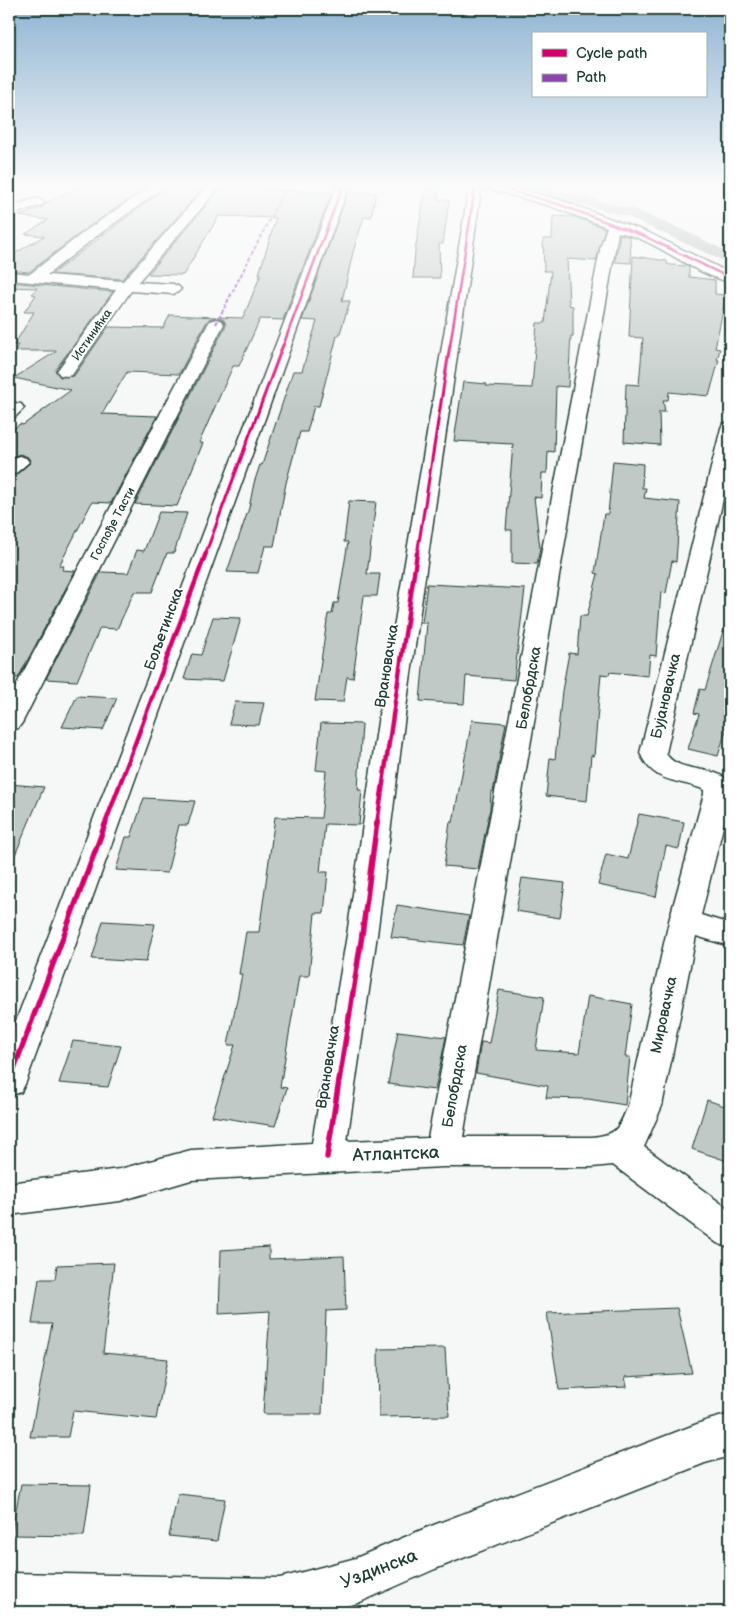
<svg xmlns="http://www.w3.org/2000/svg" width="739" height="1621" font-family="'Balsamiq Sans',sans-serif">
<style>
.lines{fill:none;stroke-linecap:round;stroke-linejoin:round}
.canal{fill:#aab5b1;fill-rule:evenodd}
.building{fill:#c0c9c6;stroke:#1f3d34}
.minor-casing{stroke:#1f3d34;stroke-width:3}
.minor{fill:#fff;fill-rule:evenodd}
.quiet{stroke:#8e44ad;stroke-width:2;stroke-dasharray:4 2;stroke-linecap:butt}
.cycleway-far3-casing{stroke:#fff;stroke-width:4.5}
.cycleway-far2-casing{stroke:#fff;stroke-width:5}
.cycleway-far1-casing{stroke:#fff;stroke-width:7}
.cycleway-casing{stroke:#fff;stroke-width:9}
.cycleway-far3{stroke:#d6006c;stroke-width:2.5}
.cycleway-far2{stroke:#d6006c;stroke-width:3}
.cycleway-far1{stroke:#d6006c;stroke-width:4.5}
.cycleway{stroke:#d6006c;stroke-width:5.5}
.labels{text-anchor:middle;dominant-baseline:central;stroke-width:4;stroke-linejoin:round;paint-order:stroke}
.far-street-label{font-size:12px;fill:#1f3d34;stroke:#fff}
.street-label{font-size:15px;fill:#1f3d34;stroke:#fff}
.near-street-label{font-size:18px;fill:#1f3d34;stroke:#fff}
</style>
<rect width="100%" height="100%" fill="#f6f7f7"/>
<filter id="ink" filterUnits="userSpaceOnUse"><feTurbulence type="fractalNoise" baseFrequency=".02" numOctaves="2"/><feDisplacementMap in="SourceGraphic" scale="10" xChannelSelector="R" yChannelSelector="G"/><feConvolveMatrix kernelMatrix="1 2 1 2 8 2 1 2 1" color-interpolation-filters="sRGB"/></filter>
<g filter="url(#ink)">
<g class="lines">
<path class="canal" d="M515 185H538L636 210 685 231 730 253V264L626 216 517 188Z"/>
</g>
<path class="building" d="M81 185H150L87 228 29 272 9 270V257L44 236 25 234 48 220 19 216 43 207 46 203Z
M169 185H206L122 279 52 274Z
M223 185 272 186 270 190 332 192 283 320 260 319 239 366H233L199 443H203L177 506 135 504 226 325 224 320 217 317 243 318 261 274H259L276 218 219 216 183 275 148 274Z
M426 185H438V200H449L443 244H439L440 278H413L415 251Z
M348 192 376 193 371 217H364L353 252 342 301H350L339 336H337L319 406H314L307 432H300L286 483 274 546H265L258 573 227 572 249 508 254 483 260 465H262L293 371H302L317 321 302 320Z
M553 216 574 217 605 228 596 261 567 259 569 305 573 306V336H571L568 387 556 386 554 452 548 451 547 473H542L541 498 534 497 540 548 537 564 512 563V530H506L513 444 454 441 463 382 487 384 486 386 532 388 537 323H545L551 271H544L543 239H552Z
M620 234 630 237 631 263 615 262Z
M633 256 667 261V264L671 265 687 266 689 267V277L715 280V294L726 295 715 348 720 349 717 360H719L709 396 669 392 668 400H663L665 412H659L660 445 624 442 626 384 639 385 643 338 629 337Z
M9 282 113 292 55 370 60 377 74 376 108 327 163 328 170 315 216 317 209 319 206 323 179 374 127 372 102 414 157 416 111 503 92 502 59 566H64L62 570 75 571 18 678H9V477L17 474 31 462 28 457 20 454 9 458V432L20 424 23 425 71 390 14 378 57 351H15L18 345H14L34 312H24L36 295 32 294 37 288 9 287Z
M613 461 643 464 642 488H646L644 498 680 502 676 562 672 561 666 593 661 592 656 656 650 655 648 676 610 672 609 675 601 674 594 756 591 755 587 801 546 796 550 758 555 759 562 691 569 653 577 654 580 616H587L598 574 595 573 604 514H608Z
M349 501 376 502 367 574H380L377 596H364L353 678 347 677 343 702 315 701 328 614H332L334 603H338L348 542H344Z
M159 512 187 513 174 553H167L152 592H134L117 629 100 628 77 681 46 679 101 572 128 573 137 550 144 551Z
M427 584 525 589 514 680 466 676 464 704 420 701 427 623H422Z
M213 617 241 618 223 681 184 679 192 654 201 655Z
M725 625 730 626V717L718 756 688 749 699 714 694 713 700 689 705 690Z
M77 696 117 698 103 730 62 727Z
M235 702 264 703 259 725 229 724Z
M472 720 506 723 493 792 491 791 490 809 478 869 444 866 450 822H453Z
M321 723 362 724 358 790H362L359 825 325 824 320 872H328L324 913H315L309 976H299L280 1087 287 1088 275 1126 212 1116 235 1045H228L242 974H239L246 932H259L275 817 321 818 326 771 316 770Z
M9 784 44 787 9 869Z
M144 798 195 801 188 825H179L167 873 116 870 126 837H131Z
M639 814 684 822 679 849 666 846 656 897 598 885 606 854 628 859Z
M522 878 565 883 560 918 516 911Z
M397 905 469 916 463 945 391 937Z
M103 921 155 924 146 962 92 959Z
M499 990 544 997 536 1050 579 1053 588 996 632 1004 625 1057H630L625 1105 588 1099 546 1098 548 1086 476 1073 481 1042 489 1043Z
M398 1031 446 1037 435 1090 388 1084Z
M73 1041 121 1046 108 1087 59 1083Z
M707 1100 730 1108V1162L692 1149Z
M269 1247V1259L344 1256 346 1310 326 1311 322 1414H263L270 1311 219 1314 221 1250Z
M114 1263 103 1353 168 1359 156 1419 73 1411 68 1437H30L52 1324H32L39 1279H55L57 1265Z
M677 1308 692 1373 625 1377 627 1387 559 1390 547 1313Z
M445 1348 449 1416 379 1417 378 1349Z
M21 1484 91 1485 84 1536 11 1535Z
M178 1494 225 1499 217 1541 169 1536Z"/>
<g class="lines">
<g class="minor-casing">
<path id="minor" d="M153 185H167L98 235 47 275 123 281 208 185H221L138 282 173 284 178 286 181 289 178 292 173 294 131 291 72 375 66 376 60 375 57 371 116 290 9 280V272L30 274 88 229Z
M337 185H349L26 1082 21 1092 9 1096V1039Z
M471 185H504L560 200 649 233 730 273V282C691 274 657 239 618 232L463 1137H592C618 1134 618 1129 628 1106L669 921 704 794V790L700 788C673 779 653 782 640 753L721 428 723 424 730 422V468L666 753C677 775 719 764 729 783 731 788 730 794 730 799L701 915 730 924V946L696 936 662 1106 644 1147 730 1210V1248L717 1243 613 1165 592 1167H443L191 1180 120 1201 9 1215V1183L120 1169 191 1150 312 1143 347 935 379 715 469 188ZM490 189 550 206 607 227 601 245 428 1138 347 1141 377 935 405 715 481 190Z
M37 198 44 202 42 205 9 215V207Z
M216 319 222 321 224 324 22 723 18 728 9 731V699L208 324 210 321Z
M15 403 21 404 24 408 15 417 9 418V404Z
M19 456 26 458 29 462 16 473 9 475V460Z
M730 1414V1456L705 1463 435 1569 358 1603 323 1612H9V1573L280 1578 356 1558 426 1528 705 1421Z"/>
</g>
<use href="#minor" class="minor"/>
<path class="quiet" d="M216 324 284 191"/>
<g class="cycleway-far3-casing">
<path id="cycleway-far3" d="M283 346 343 185
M450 346 475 188 490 185 555 203 644 236 730 278"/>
</g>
<g class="cycleway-far2-casing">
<path id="cycleway-far2" d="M205 555 283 345
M417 555 450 345"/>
</g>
<g class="cycleway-far1-casing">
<path id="cycleway-far1" d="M105 824 206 553
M377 824 417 553"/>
</g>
<g class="cycleway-casing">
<path id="cycleway" d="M9 1082 106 822
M327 1157 362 935 377 822"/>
</g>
<use href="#cycleway-far3" class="cycleway-far3"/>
<use href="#cycleway-far2" class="cycleway-far2"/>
<use href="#cycleway-far1" class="cycleway-far1"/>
<use href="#cycleway" class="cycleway"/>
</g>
</g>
<linearGradient id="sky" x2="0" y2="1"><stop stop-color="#8fb4d2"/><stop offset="0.45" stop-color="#fbfbfb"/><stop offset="1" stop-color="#fbfbfb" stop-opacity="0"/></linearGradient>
<rect width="739" height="412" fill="url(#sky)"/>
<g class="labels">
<g class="far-street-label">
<text transform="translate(92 335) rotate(-55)">Истинићка</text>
<text transform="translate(113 524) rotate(-62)">Госпође Тасти</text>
</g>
<g class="street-label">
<text transform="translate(164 629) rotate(-70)">Бољетинска</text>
<text transform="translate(387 666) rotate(-81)">Врановачка</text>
<text transform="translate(529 688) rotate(-80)">Белобрдска</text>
<text transform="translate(666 696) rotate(-77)">Бујановачка</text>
<text transform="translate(664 1015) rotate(-78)">Мировачка</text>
<text transform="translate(328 1067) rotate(-81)">Врановачка</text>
<text transform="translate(455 1086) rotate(-80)">Белобрдска</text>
</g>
<g class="near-street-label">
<text transform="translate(396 1154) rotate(-2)">Атлантска</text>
<text transform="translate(379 1569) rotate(-21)">Уздинска</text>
</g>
</g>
<rect width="739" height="1621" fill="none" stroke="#fff" stroke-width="30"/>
<rect x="15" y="15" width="709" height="1591" fill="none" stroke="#1f3d34" stroke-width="2" filter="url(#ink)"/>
<rect x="532" y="32" width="175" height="65" fill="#ffffff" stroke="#a5b1ae"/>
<rect x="542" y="49" width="25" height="8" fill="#d6006c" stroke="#a5b1ae"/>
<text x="576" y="58" font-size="15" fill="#1f3d34">Cycle path</text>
<rect x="542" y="74" width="25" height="8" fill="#8e44ad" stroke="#a5b1ae"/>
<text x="576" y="82" font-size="15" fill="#1f3d34">Path</text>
</svg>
